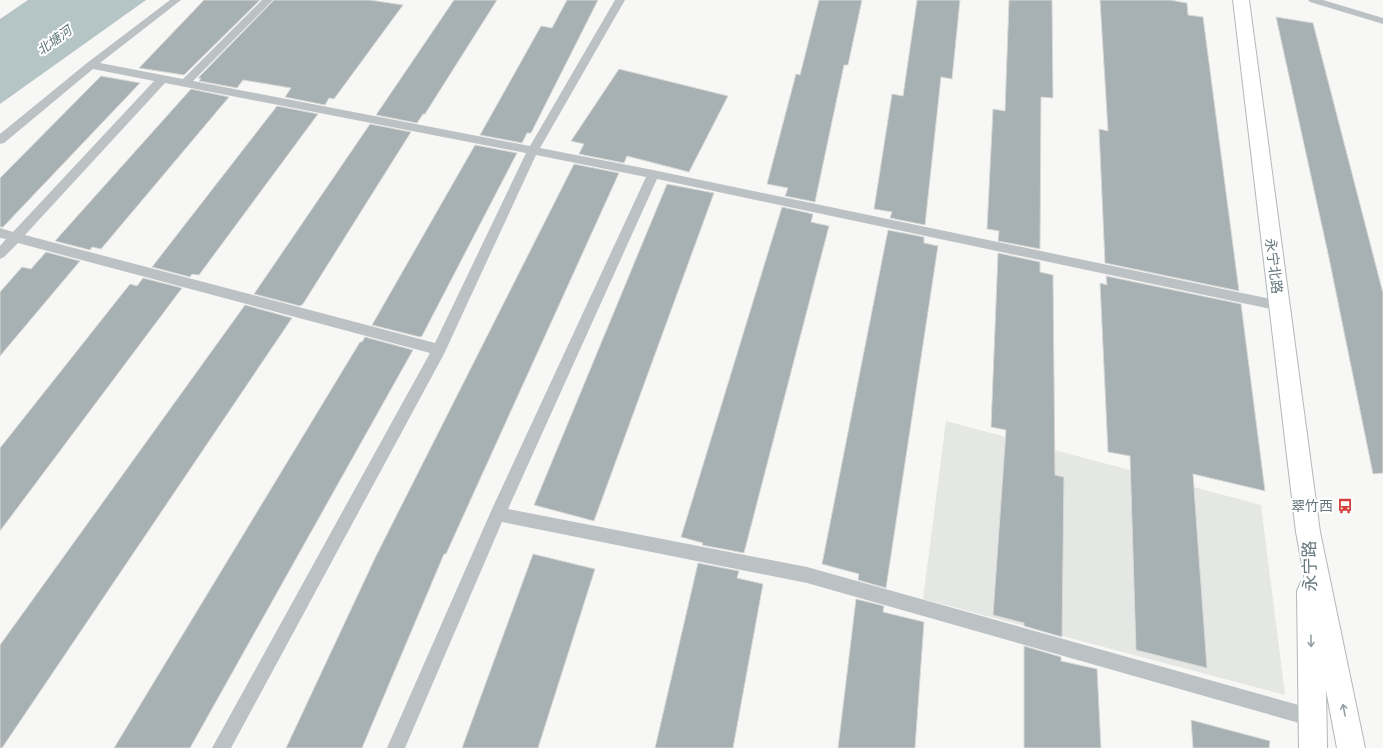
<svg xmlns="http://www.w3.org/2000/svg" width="1383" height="748" font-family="Ubuntu,'Noto Sans SC',sans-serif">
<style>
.built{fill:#e5e7e5}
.water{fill:#b5c4c5}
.building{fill:#a7b0b3;stroke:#d9d9d7}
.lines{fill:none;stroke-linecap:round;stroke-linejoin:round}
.secondary-casing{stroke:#b1b8bb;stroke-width:2}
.lane{fill:#bcc2c4;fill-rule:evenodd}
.secondary{fill:#fff;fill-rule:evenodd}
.oneway{stroke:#93a0a4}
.labels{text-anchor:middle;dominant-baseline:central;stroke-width:4;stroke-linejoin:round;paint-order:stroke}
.far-water-label{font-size:13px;font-style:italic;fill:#607678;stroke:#fff}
.street-label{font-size:14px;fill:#65777d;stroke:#fff}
.poi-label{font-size:14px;fill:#65777d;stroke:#fff;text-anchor:end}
.near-street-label{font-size:17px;fill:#65777d;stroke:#fff}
</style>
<rect width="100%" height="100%" fill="#f7f7f5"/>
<path class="built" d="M946 421 1261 505 1285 695 923 599Z"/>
<path class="water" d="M28 0H146L0 104V19Z"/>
<path class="building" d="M204 0H260L184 75 139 68Z
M274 0H370L403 5 334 99 329 98 325 105 285 97 291 88 243 80 237 88 199 81 201 78H198Z
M454 0H497L425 114H423L417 123 376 115Z
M567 0H598L531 133H527L522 143 480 135 541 26 552 28Z
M819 0H862L848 65H844L815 202 785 196 788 188 767 184 796 74 800 75Z
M917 0H960L952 79 941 77 925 225 890 218 892 212 874 209 892 94 903 96Z
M1009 0H1052L1053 98 1041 97 1040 249 998 241 999 231 987 229 993 109 1005 111Z
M1100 0H1170L1187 3 1188 15 1203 17 1239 291 1105 263 1099 129 1108 131Z
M1276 17 1313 23 1383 293V473L1373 474 1329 258Z
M619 69 728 96 689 172 627 156 624 163 579 154 584 144 571 141Z
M101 76 140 83 3 227H0V178Z
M191 89 229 97 101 249 92 247 90 250 55 241Z
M277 106 318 114 199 275 192 274 190 277 152 267Z
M370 124 411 132 303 304 300 306 254 294Z
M475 145 517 153 422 336 420 337 372 325Z
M574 164 619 173 446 554H444L362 748H286L376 556Z
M667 184 714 193 594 521 534 505Z
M782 207 813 214 811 222 829 226 744 553 702 545 703 543 681 537Z
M888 230 924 237V243L938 246 886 588 858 580 859 574 822 564Z
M46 252 80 261 0 356V292L22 267 31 269Z
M998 253 1040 262V272L1053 275 1055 475 1064 477 1062 637 1024 626V623L993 615 1006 430 991 427Z
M1106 276 1241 304 1265 491 1193 474 1207 668 1136 650 1130 456 1108 452 1100 283 1107 285Z
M143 278 182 288 0 531V448L130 284 137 286Z
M245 305 292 318 2 748H0V645Z
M365 337 413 350 190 748H114L360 342H362Z
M533 554 595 569 538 748H462Z
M698 563 739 571 737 578 763 584 733 748H655Z
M856 599 884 606 883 612 924 622 915 748H838Z
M1024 646 1061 657V661L1097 669 1101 748H1024Z
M1191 720 1270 741 1269 748H1193Z"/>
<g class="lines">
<g class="secondary-casing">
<path id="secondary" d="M1233 0H1249L1320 532 1365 748H1337L1326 690 1327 748H1299L1297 591 1301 582 1305 580 1296 532Z"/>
</g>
<path class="lane" d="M170 0H181L100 63 183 79 262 0H273L193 81 530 146 615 0H625L540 148 653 170 1285 302 1287 306 1285 310 1280 311 657 179 508 509 807 567 1313 709 1319 712 1322 718 1319 724 1313 727 807 583 502 522 405 748H387L492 509 646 177 536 155 444 354 231 748H212L430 353 18 243 4 257 0 259V246L6 239 0 238V228L13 232 154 81 93 69 4 143 0 144V134L87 63ZM165 83 526 153 435 343 25 235Z
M1308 0H1323L1383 18V24L1310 2Z"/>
<use href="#secondary" class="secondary"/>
</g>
<defs><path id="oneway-shaft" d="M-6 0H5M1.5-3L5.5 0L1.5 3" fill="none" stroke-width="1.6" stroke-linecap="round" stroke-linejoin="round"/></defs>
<g class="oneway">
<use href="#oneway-shaft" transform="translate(1311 641) rotate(89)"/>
<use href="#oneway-shaft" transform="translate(1344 710) rotate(-101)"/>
</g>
<defs>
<g id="bus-bare" transform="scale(1.2)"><path d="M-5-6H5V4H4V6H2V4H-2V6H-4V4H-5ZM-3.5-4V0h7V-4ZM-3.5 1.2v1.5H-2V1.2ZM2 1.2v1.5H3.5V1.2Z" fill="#d43f38" stroke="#fff" stroke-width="2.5" paint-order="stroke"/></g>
</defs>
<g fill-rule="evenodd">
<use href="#bus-bare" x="1345" y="506"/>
</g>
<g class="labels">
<g class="far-water-label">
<text transform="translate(54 40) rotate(-36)">北塘河</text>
</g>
<g class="street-label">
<text transform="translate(1274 266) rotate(83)">永宁北路</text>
</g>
<g class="poi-label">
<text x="1333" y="506">翠竹西</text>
</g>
<g class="near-street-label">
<text transform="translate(1309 566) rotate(-91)">永宁路</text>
</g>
</g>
</svg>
